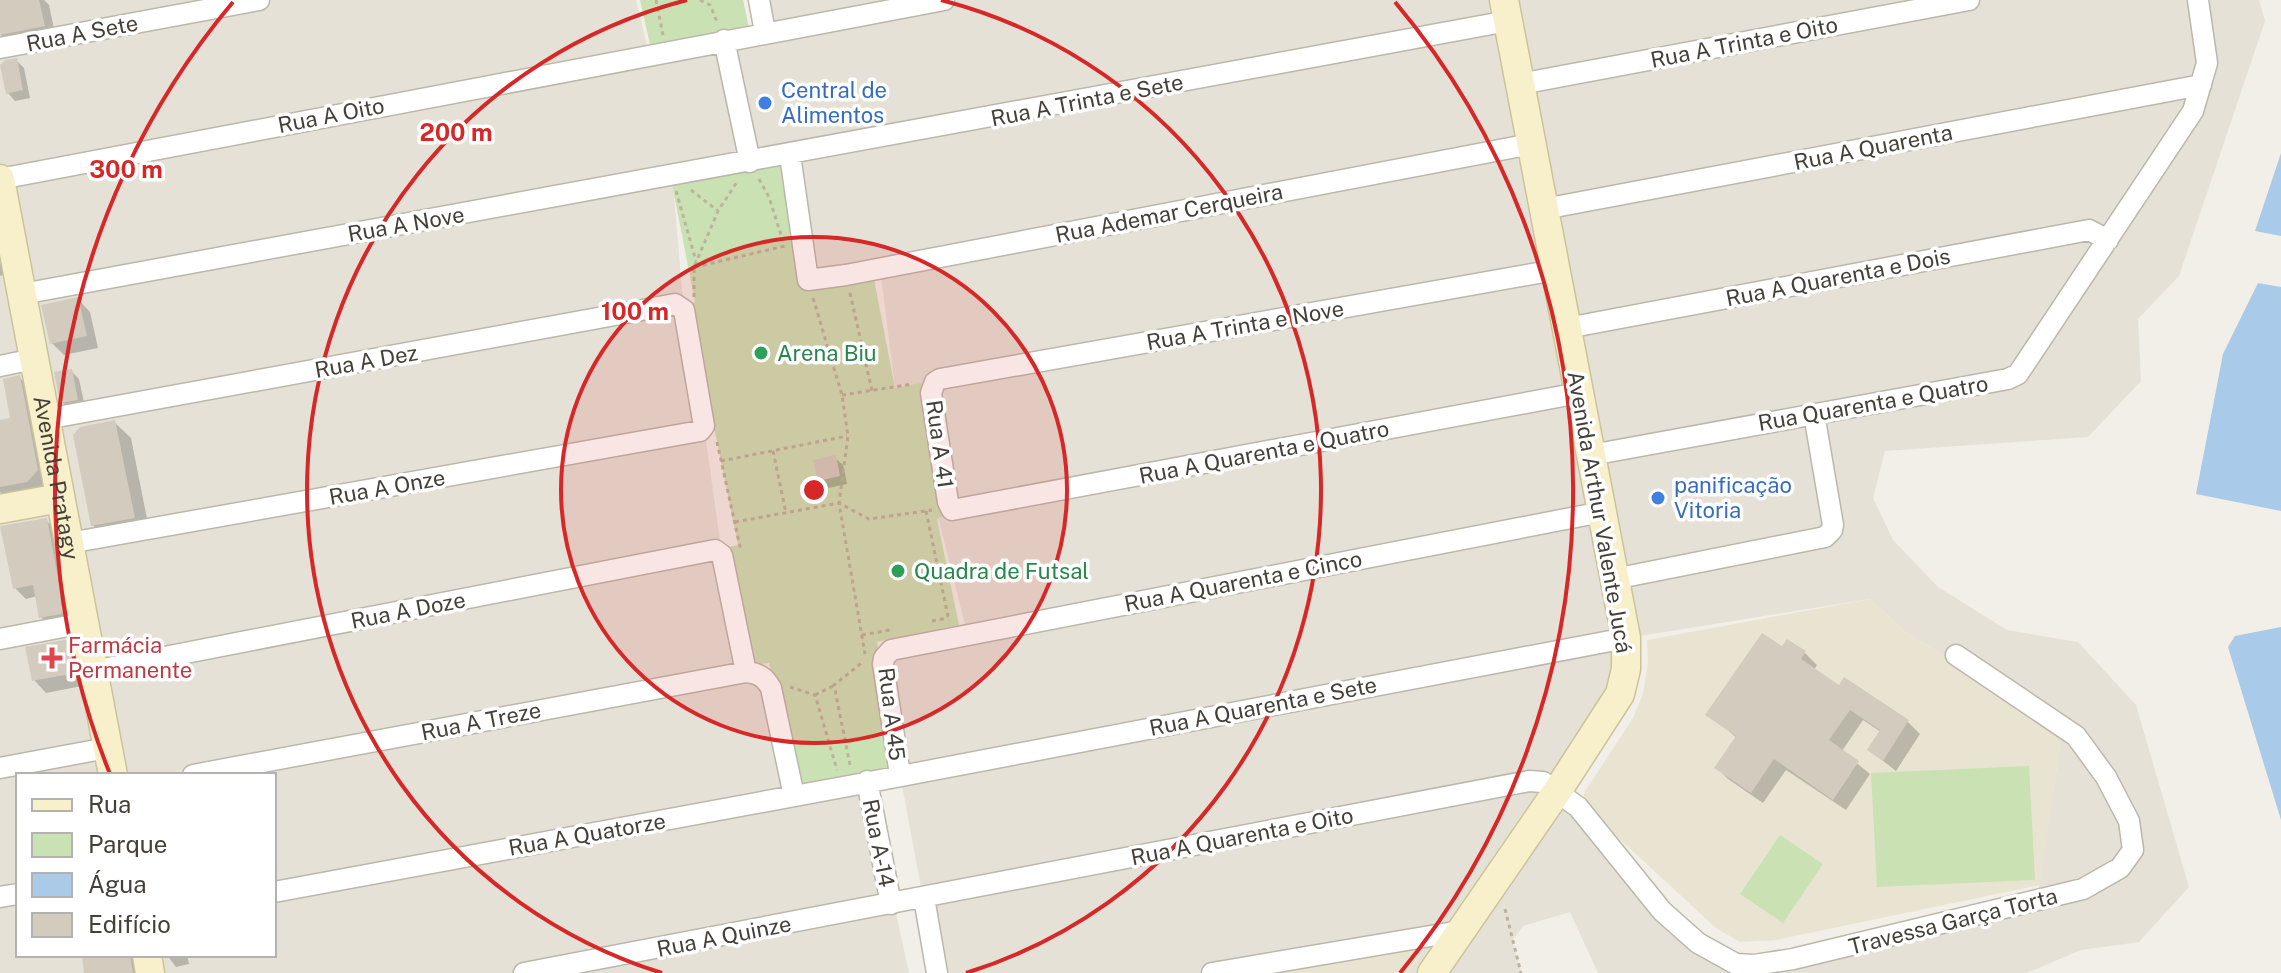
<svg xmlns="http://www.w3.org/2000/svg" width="2281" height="973" font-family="'Public Sans',sans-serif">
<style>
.residential{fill:#e5e1d6;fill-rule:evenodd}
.education{fill:#e9e4d2}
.green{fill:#cae1b4}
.water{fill:#a9cae8}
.shadow{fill:#0003}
.building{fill:#d2cbbe}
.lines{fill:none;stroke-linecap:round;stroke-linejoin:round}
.street-casing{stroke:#bcb7ab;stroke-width:23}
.secondary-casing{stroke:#ccc39b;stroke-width:31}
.path{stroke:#bcb39d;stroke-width:3;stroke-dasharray:4 4;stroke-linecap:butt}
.street{stroke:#fff;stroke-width:20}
.secondary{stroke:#f8f0ca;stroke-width:28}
.ring{fill:none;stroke:#d62828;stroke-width:4}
.shop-dot{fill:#3f7fe0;stroke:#fff;stroke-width:3}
.leisure-dot{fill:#2e9e5b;stroke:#fff;stroke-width:3}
.health-dot{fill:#e0444e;stroke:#fff;stroke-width:3}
.labels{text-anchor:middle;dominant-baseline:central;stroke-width:7;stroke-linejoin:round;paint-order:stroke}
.street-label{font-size:22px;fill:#443f37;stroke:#fff}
.shop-label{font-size:22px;fill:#366cbe;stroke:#fff;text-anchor:start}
.leisure-label{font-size:22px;fill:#27864d;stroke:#fff;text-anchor:start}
.health-label{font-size:22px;fill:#be3a42;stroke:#fff;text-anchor:start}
.centre{fill:#d62828;stroke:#fff;stroke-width:4}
.ring-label{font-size:24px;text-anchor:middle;font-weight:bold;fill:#d62828;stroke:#fff;stroke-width:7;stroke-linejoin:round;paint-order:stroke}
</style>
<rect width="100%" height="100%" fill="#f1efe7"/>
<path class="residential" d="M0 0H636L649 54 756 34 753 0H2259L2265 21 2179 276 2138 319 2141 381 2088 437 1885 451 1873 498 1893 540 1938 587 2007 630 2078 642 2136 705 2189 887 2139 942 2081 950 2027 973H1598L1570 912 1523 926 1512 941 1522 973H937L900 775 884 658 967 633 936 509 895 388 880 268 807 279 790 155 672 176 684 310 704 426 722 555 746 672 193 775H18V955H274V775H201L767 680 867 781 909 973H0ZM1870 599 1903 630 2062 732 2037 901 1736 964 1662 911 1558 790 1627 653V638Z"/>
<path class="education" d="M1870 599 1903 630 2062 732 2040 885 1776 940 1740 942 1716 928 1584 806V793L1633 718 1643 694 1648 663 1647 640Z
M1415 949 1419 958 1409 973H1262Z"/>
<path class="green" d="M640 0H743L749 28 651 49Z
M780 164 803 287 873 274 895 388 921 383 947 513 937 519 959 625 877 642 904 771 796 792 769 663 750 666 725 548 738 545 714 427 702 424 679 306 695 302 672 184Z
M2029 766 2035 880 1877 887 1871 773Z
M1780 835 1823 864 1783 923 1740 894Z"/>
<path class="water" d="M2281 153V236L2255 231Z
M2258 283 2281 287V511L2196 494 2223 354Z
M2281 627V820L2228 647 2235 636Z"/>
<path class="shadow" d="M0 0H44L49 5 56 38 9 43 0 34Z
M16 60 24 68 30 98 15 101 8 93Z
M0 257 3 261 6 274 0 276Z
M78 299 90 312 98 348 64 355 52 343Z
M71 371 79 379 85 407 69 410 62 402Z
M19 377 32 390 49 484 39 494 8 500 0 492V422L12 420Z
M114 422 131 438 150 534 108 541 92 524Z
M835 458 843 465 847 484 828 488 820 480Z
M46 520 57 531 74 621 52 628 41 617 37 596 26 599 15 588Z
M69 641 81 653 87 685 46 693 34 680Z
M1782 649 1805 653 1817 665 1814 670 1839 687 1844 680 1908 722 1920 734 1896 771 1869 750 1881 732 1863 720 1842 751 1870 774 1846 810 1786 770 1763 803 1728 779 1716 767 1737 738 1708 714Z
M83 955H142L144 973H86Z
M167 955H187L189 964 176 967Z"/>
<path class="building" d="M0 0H39L45 26 0 35Z
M17 58 23 90 6 94 0 65 5 60Z
M78 297 87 336 50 344 41 305Z
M72 369 78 400 60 403 54 372Z
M20 375 38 470 27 482 0 487V420L10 418 3 379Z
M115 420 135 518 91 526 73 435 80 427Z
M836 455 840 476 818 481 813 460Z
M47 518 64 610 61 614 39 618 33 585 13 589 0 526Z
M1762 633 1782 646 1787 639 1806 651 1801 659 1839 685 1844 677 1909 720 1883 761 1867 750 1880 730 1850 710 1829 740 1859 761 1833 800 1774 759 1751 793 1714 768 1736 736 1705 715Z
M70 639 76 673 32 681 25 647Z
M82 955H130L133 973H84Z"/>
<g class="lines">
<g class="street-casing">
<path id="street" d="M759 0 765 32
M724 40 750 162
M0 48 259 0
M1520 84 1969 0
M790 155 808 280 846 275 1531 144
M0 179 944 0
M1544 209 2201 85
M1555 270 940 379 935 382 931 393 948 502 952 510 1579 393
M22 294 1508 21
M1567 328 2089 230 2108 240
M0 366 34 359
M46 419 675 304 684 310 704 426 700 431 69 543
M1591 455 2008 379 2018 374 2193 111 2207 63 2198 0
M1614 579 1825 537 1832 530 1833 525 1814 414
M0 639 84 623
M93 671 715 550 722 555 746 672
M0 768 107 748
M193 775 746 672C758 673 765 677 771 688L794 796
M900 775 883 664 884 658 891 650 1602 512
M867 781 891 904
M274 892 854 785 1626 638
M0 897 18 894
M924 898 937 973
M524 973 1529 781 1543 782 1578 807 1662 911 1698 943 1736 964 1754 965 1793 959 2083 889 2120 868 2133 850 2129 821 2106 777 2076 736 1956 655
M1212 973 1460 931"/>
</g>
<g class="secondary-casing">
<g id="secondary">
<path id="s1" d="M0 179 113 775"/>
<path d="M0 509 60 498"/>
<path d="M147 955 150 973"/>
<path d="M1432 973 1558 790 1620 694 1626 669V638L1504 0"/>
</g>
</g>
<path class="path" d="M656 0 663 35
M700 0 710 5 718 24
M759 179 769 197 782 238
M691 190 718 211
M676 191 696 261
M695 267 785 246
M850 293 872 391
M694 297V267L718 211 737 182
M813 298 842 395 848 436 839 503 865 654
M842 395 913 384
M717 442 741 551
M773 451 786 513
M721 461 847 436
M926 511 949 621
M735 522 839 503 869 519 932 510
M932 621 948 618
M862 635 890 630
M790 687 815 695 837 770
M815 695 833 686
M850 765 834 685 864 661
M1505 909 1521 973"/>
<use href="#street" class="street"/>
<use href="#secondary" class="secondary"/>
</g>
<circle cx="814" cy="490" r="253" fill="#d62828" fill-opacity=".12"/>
<g class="ring">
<circle cx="814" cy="490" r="253"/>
<path d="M662 973A506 506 0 0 1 687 0M941 0A506 506 0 0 1 966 973"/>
<path d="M110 774A759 759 0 0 1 233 2M1395 2A759 759 0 0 1 1400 973"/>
</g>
<g class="shop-dot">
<circle cx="765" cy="103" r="8"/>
<circle cx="1658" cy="498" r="8"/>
</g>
<g class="leisure-dot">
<circle cx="761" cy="353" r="8"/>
<circle cx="898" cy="571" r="8"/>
</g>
<path class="health-dot" d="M48 646h8v8h8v8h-8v8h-8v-8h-8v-8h8z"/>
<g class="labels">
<g class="street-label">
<text transform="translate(82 33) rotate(-11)">Rua A Sete</text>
<text transform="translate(1744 42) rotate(-11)">Rua A Trinta e Oito</text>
<text transform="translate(1087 100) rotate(-11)">Rua A Trinta e Sete</text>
<text transform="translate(331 115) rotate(-11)">Rua A Oito</text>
<text transform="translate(1873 147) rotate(-11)">Rua A Quarenta</text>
<text transform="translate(1169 213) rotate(-11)">Rua Ademar Cerqueira</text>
<text transform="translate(406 224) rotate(-10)">Rua A Nove</text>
<text transform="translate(1838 277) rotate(-11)">Rua A Quarenta e Dois</text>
<text transform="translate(1245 325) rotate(-10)">Rua A Trinta e Nove</text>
<text transform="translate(366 361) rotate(-10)">Rua A Dez</text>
<text transform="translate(1873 403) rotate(-10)">Rua Quarenta e Quatro</text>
<text transform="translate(940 444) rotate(82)">Rua A 41</text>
<text transform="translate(1264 452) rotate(-11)">Rua A Quarenta e Quatro</text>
<text stroke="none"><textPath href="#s1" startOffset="304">Avenida Pratagy</textPath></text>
<text transform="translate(387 487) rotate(-10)">Rua A Onze</text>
<text transform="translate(1600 512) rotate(80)">Avenida Arthur Valente Jucá</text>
<text transform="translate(1243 581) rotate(-11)">Rua A Quarenta e Cinco</text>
<text transform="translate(408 610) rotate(-11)">Rua A Doze</text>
<text transform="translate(1263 706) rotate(-11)">Rua A Quarenta e Sete</text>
<text transform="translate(892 714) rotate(83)">Rua A 45</text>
<text transform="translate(481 721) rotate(-11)">Rua A Treze</text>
<text transform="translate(587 834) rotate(-10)">Rua A Quatorze</text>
<text transform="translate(1242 836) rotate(-11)">Rua A Quarenta e Oito</text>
<text transform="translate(879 843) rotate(79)">Rua A-14</text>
<text transform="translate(1953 921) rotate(-14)">Travessa Garça Torta</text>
<text transform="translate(724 936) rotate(-11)">Rua A Quinze</text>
</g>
<g class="shop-label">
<text x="781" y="90">Central de<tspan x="781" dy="25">Alimentos</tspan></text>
<text x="1674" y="485">panificação<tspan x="1674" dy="25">Vitoria</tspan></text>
</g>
<g class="leisure-label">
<text x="777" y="353">Arena Biu</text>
<text x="914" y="571">Quadra de Futsal</text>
</g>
<g class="health-label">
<text x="68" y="645">Farmácia<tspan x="68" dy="25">Permanente</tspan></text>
</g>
</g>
<circle cx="814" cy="490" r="12" class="centre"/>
<g class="ring-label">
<text x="456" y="141">200 m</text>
<text x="126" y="178">300 m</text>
<text x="635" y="320">100 m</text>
</g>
<rect x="16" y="773" width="260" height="184" fill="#ffffff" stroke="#b4b2af" stroke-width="2"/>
<rect x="32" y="799" width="40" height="12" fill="#f8f0ca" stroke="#b4b2af" stroke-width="2"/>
<text x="88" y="813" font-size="24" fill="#443f37">Rua</text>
<rect x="32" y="833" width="40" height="24" fill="#cae1b4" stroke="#b4b2af" stroke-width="2"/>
<text x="88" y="853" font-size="24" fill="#443f37">Parque</text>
<rect x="32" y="873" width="40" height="24" fill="#a9cae8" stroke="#b4b2af" stroke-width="2"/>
<text x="88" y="893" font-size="24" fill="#443f37">Água</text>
<rect x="32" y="913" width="40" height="24" fill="#d2cbbe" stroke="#b4b2af" stroke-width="2"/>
<text x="88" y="933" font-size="24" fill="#443f37">Edifício</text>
</svg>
